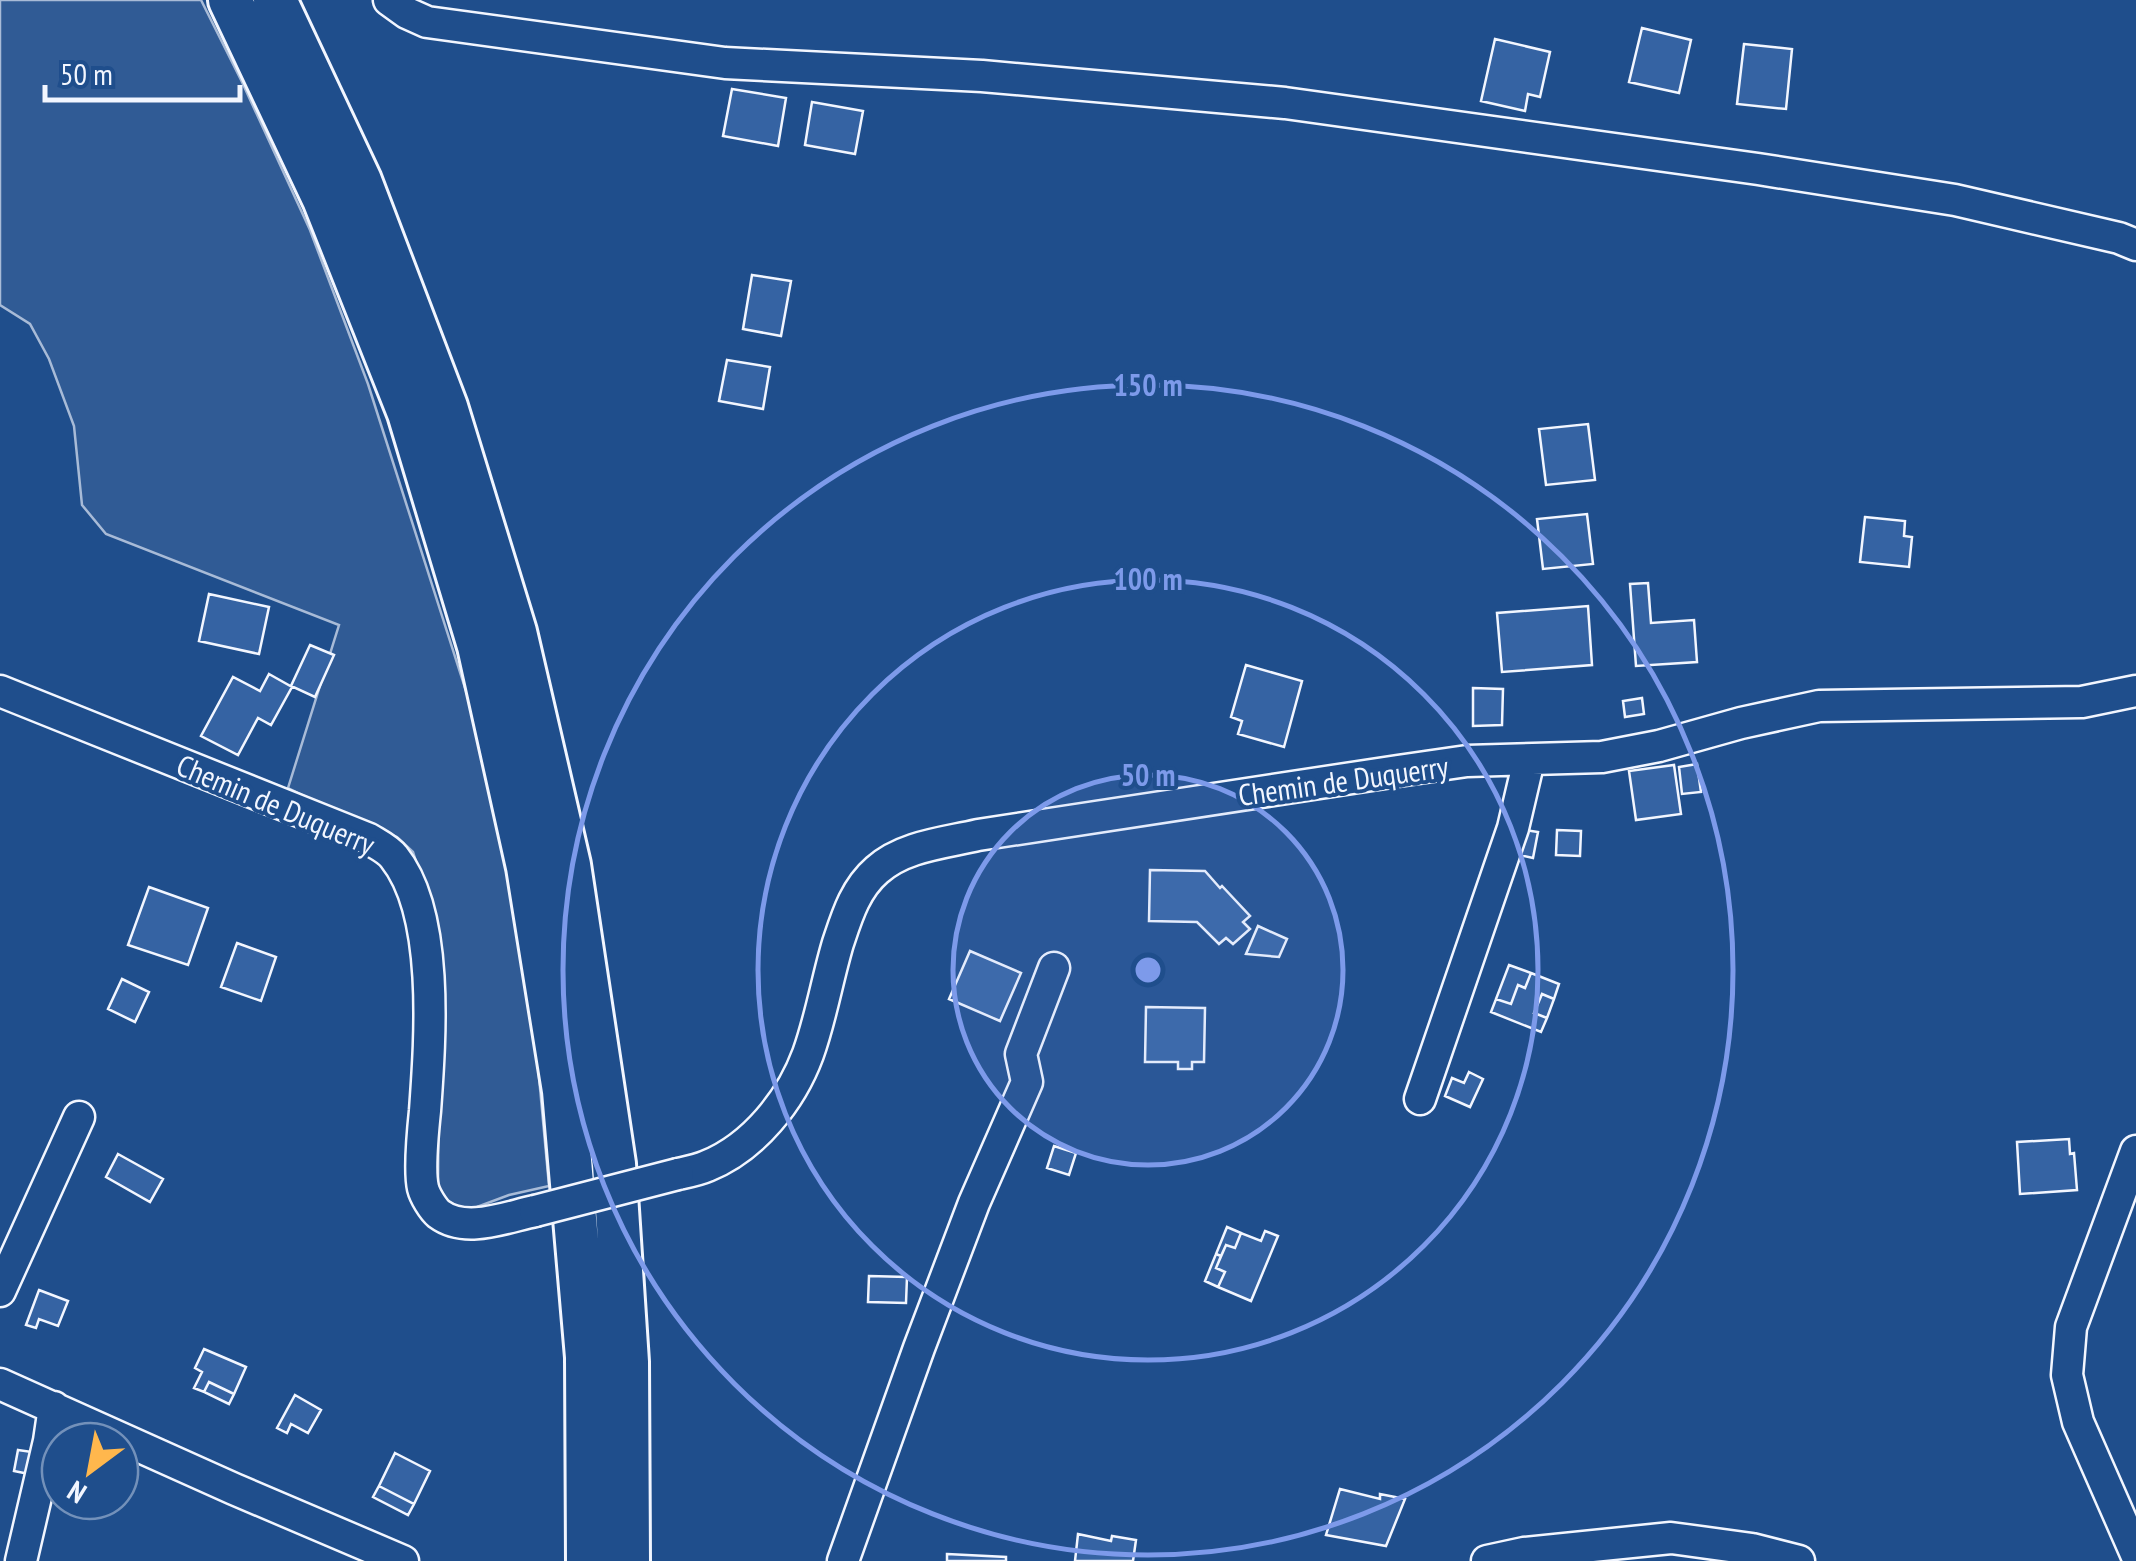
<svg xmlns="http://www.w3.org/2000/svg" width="2136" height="1561" font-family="'PT Sans Narrow',sans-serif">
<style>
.built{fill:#305b95;stroke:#a8bbd7;stroke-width:2.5}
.building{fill:#3563a3;stroke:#f2f6ff;stroke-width:2.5}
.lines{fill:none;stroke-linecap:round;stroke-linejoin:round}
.minor-casing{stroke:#f2f6ff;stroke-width:35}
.highway-casing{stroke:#f2f6ff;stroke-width:48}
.minor{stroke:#1f4e8c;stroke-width:30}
.highway{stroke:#1f4e8c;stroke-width:42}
.minor-bridge-casing{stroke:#f2f6ff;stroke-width:35;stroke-linecap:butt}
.minor-bridge{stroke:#1f4e8c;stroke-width:30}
.ring{fill:none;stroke:#7d9aea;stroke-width:5}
.labels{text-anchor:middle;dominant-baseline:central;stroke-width:8;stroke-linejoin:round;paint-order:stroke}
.street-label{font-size:30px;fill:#f2f6ff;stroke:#1f4e8c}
.centre{fill:#7d9aea;stroke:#1f4e8c;stroke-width:5}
.ring-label{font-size:30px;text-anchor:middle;font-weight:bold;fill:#7d9aea;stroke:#1f4e8c;stroke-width:8;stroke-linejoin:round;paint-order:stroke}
</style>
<rect width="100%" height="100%" fill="#1f4e8c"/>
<path class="built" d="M0 0H201L242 82 310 230 368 384 496 785 534 1023 549 1186 509 1195 477 1207 462 1209 448 1201 438 1189 440 938 413 852 397 837 341 814 288 788 339 625 106 534 82 505 74 426 49 359 30 324 0 305Z"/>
<path class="building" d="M1642 28 1691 40 1679 93 1629 82Z
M1495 39 1550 52 1540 97 1528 94 1525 111 1481 101Z
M1744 44 1792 49 1786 109 1737 104Z
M732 89 786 98 778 146 723 136Z
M812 102 863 111 855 154 805 145Z
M752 275 791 281 781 336 743 329Z
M727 360 770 367 763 409 719 401Z
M1588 424 1595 480 1546 485 1539 429Z
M1587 514 1593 564 1543 569 1537 519Z
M1865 517 1905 521 1904 536 1912 537 1909 567 1860 562Z
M1648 583 1651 623 1694 620 1697 662 1636 666 1630 584Z
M209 594 269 607 259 654 199 641Z
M1588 606 1592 665 1502 672 1497 613Z
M310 645 334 655 315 697 291 686Z
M1246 665 1302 681 1284 747 1238 734 1242 721 1231 717Z
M269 674 292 687 271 725 258 718 238 755 201 736 233 677 260 691Z
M1473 688 1503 689 1502 725 1473 726Z
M1642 698 1644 714 1625 717 1623 701Z
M1697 764 1701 792 1682 794 1679 767Z
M1674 765 1681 814 1636 820 1629 771Z
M1525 830 1538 832 1533 858 1520 855Z
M1557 830 1581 831 1580 856 1556 855Z
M1150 870 1205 871 1220 888 1222 886 1250 916 1243 922 1250 929 1233 944 1226 938 1219 944 1197 922 1149 921Z
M149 887 208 908 188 965 128 945Z
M1258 926 1287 939 1279 957 1246 954Z
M237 943 276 957 261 1001 221 987Z
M970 951 1021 973 1000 1021 949 999Z
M1509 965 1531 973 1525 988 1518 985 1511 1004 1496 999Z
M1531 973 1559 984 1554 999 1542 994 1534 1013 1547 1018 1541 1032 1491 1012 1496 999 1511 1004 1518 985 1525 988Z
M122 979 149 992 135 1022 108 1009Z
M1542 994 1554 999 1547 1018 1534 1013Z
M1146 1007 1205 1008 1204 1062H1192V1069H1178V1062H1145Z
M1469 1072 1483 1079 1470 1107 1445 1096 1452 1078 1464 1083Z
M2069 1139 2070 1154 2074 1153 2077 1190 2020 1194 2017 1142Z
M1054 1146 1076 1153 1069 1175 1047 1168Z
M118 1154 163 1179 150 1202 106 1177Z
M1227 1227 1241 1233 1235 1248 1226 1245 1221 1256 1216 1254Z
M1265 1231 1278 1236 1251 1301 1218 1287 1225 1272 1216 1268 1226 1245 1235 1248 1241 1233 1261 1241Z
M1216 1254 1221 1256 1216 1268 1225 1272 1218 1287 1205 1281Z
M869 1276 907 1277 906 1303 868 1302Z
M39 1290 68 1301 58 1326 39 1319 36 1328 26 1325Z
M204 1349 246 1367 234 1394 209 1382 204 1392 194 1388 202 1372 195 1368Z
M209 1382 234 1394 229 1404 204 1392Z
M295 1395 321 1410 308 1433 291 1424 287 1433 277 1428Z
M18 1450 32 1452 29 1474 14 1471Z
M395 1453 430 1471 414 1504 379 1486Z
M379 1486 414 1504 408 1515 373 1497Z
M1340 1489 1380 1499V1494L1405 1499 1386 1546 1326 1535Z
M1078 1534 1111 1541 1112 1536 1136 1540 1133 1561H1075Z
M947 1554 1006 1557V1561H947Z"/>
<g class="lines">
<g class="minor-casing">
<path id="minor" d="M389 0 407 13 427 22 725 63 982 76 1285 103 1758 169 1955 200 2119 238 2136 245
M0 691 369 839C377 844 388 849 394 857 440 914 430 1041 425 1111 423 1130 419 1171 423 1188 425 1196 433 1209 439 1214 466 1234 506 1217 535 1211
M1420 1099 1513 828 1529 760
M2136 1151 2071 1327 2067 1375 2078 1422 2136 1554
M678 1174C687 1172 698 1170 707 1166 754 1147 791 1100 808 1054 821 1018 827 980 838 943 847 916 855 889 877 870 904 846 944 843 978 835L1398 771 1467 761 1602 757 1659 746 1741 723 1819 706 2082 702 2136 691
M0 1291 79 1117
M0 1384 234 1489 403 1561
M21 1561 49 1441 54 1407
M843 1561 919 1348 974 1203 1027 1082 1021 1054 1054 968
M1487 1561 1524 1553 1671 1538 1752 1549 1799 1561"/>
</g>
<g class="highway-casing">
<path id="highway" d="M230 0 324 199 409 413 479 646 528 867 564 1091 587 1357 588 1561
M275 0 360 181 446 407 515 632 569 865 614 1164 627 1362 628 1561"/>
</g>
<use href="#minor" class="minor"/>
<use href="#highway" class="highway"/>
<g class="minor-bridge-casing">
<path id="minor-bridge" d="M535 1211 678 1174"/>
</g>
<use href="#minor-bridge" class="minor-bridge"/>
</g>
<circle cx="1148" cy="970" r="195" fill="#7d9aea" fill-opacity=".12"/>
<g class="ring">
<circle cx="1148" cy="970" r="195"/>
<circle cx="1148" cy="970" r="390"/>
<circle cx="1148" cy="970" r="585"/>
</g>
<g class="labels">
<g class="street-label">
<text transform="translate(1343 780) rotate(-8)">Chemin de Duquerry</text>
<text transform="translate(276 804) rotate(23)">Chemin de Duquerry</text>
</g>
</g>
<circle cx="1148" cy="970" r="15" class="centre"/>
<g class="ring-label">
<text x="1148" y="396">150 m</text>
<text x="1148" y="590">100 m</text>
<text x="1148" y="786">50 m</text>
</g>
<g transform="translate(90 1471) rotate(212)"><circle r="48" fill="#1f4e8c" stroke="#7391ba" stroke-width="2.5"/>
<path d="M0-8L18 38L0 25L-18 38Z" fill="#ffb74d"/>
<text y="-15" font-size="28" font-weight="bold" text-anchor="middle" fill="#f2f6ff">N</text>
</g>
<path d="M45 85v15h195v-15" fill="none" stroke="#f2f6ff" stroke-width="5"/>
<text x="60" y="85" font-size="30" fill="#f2f6ff" stroke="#1f4e8c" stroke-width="8" paint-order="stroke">50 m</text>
</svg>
